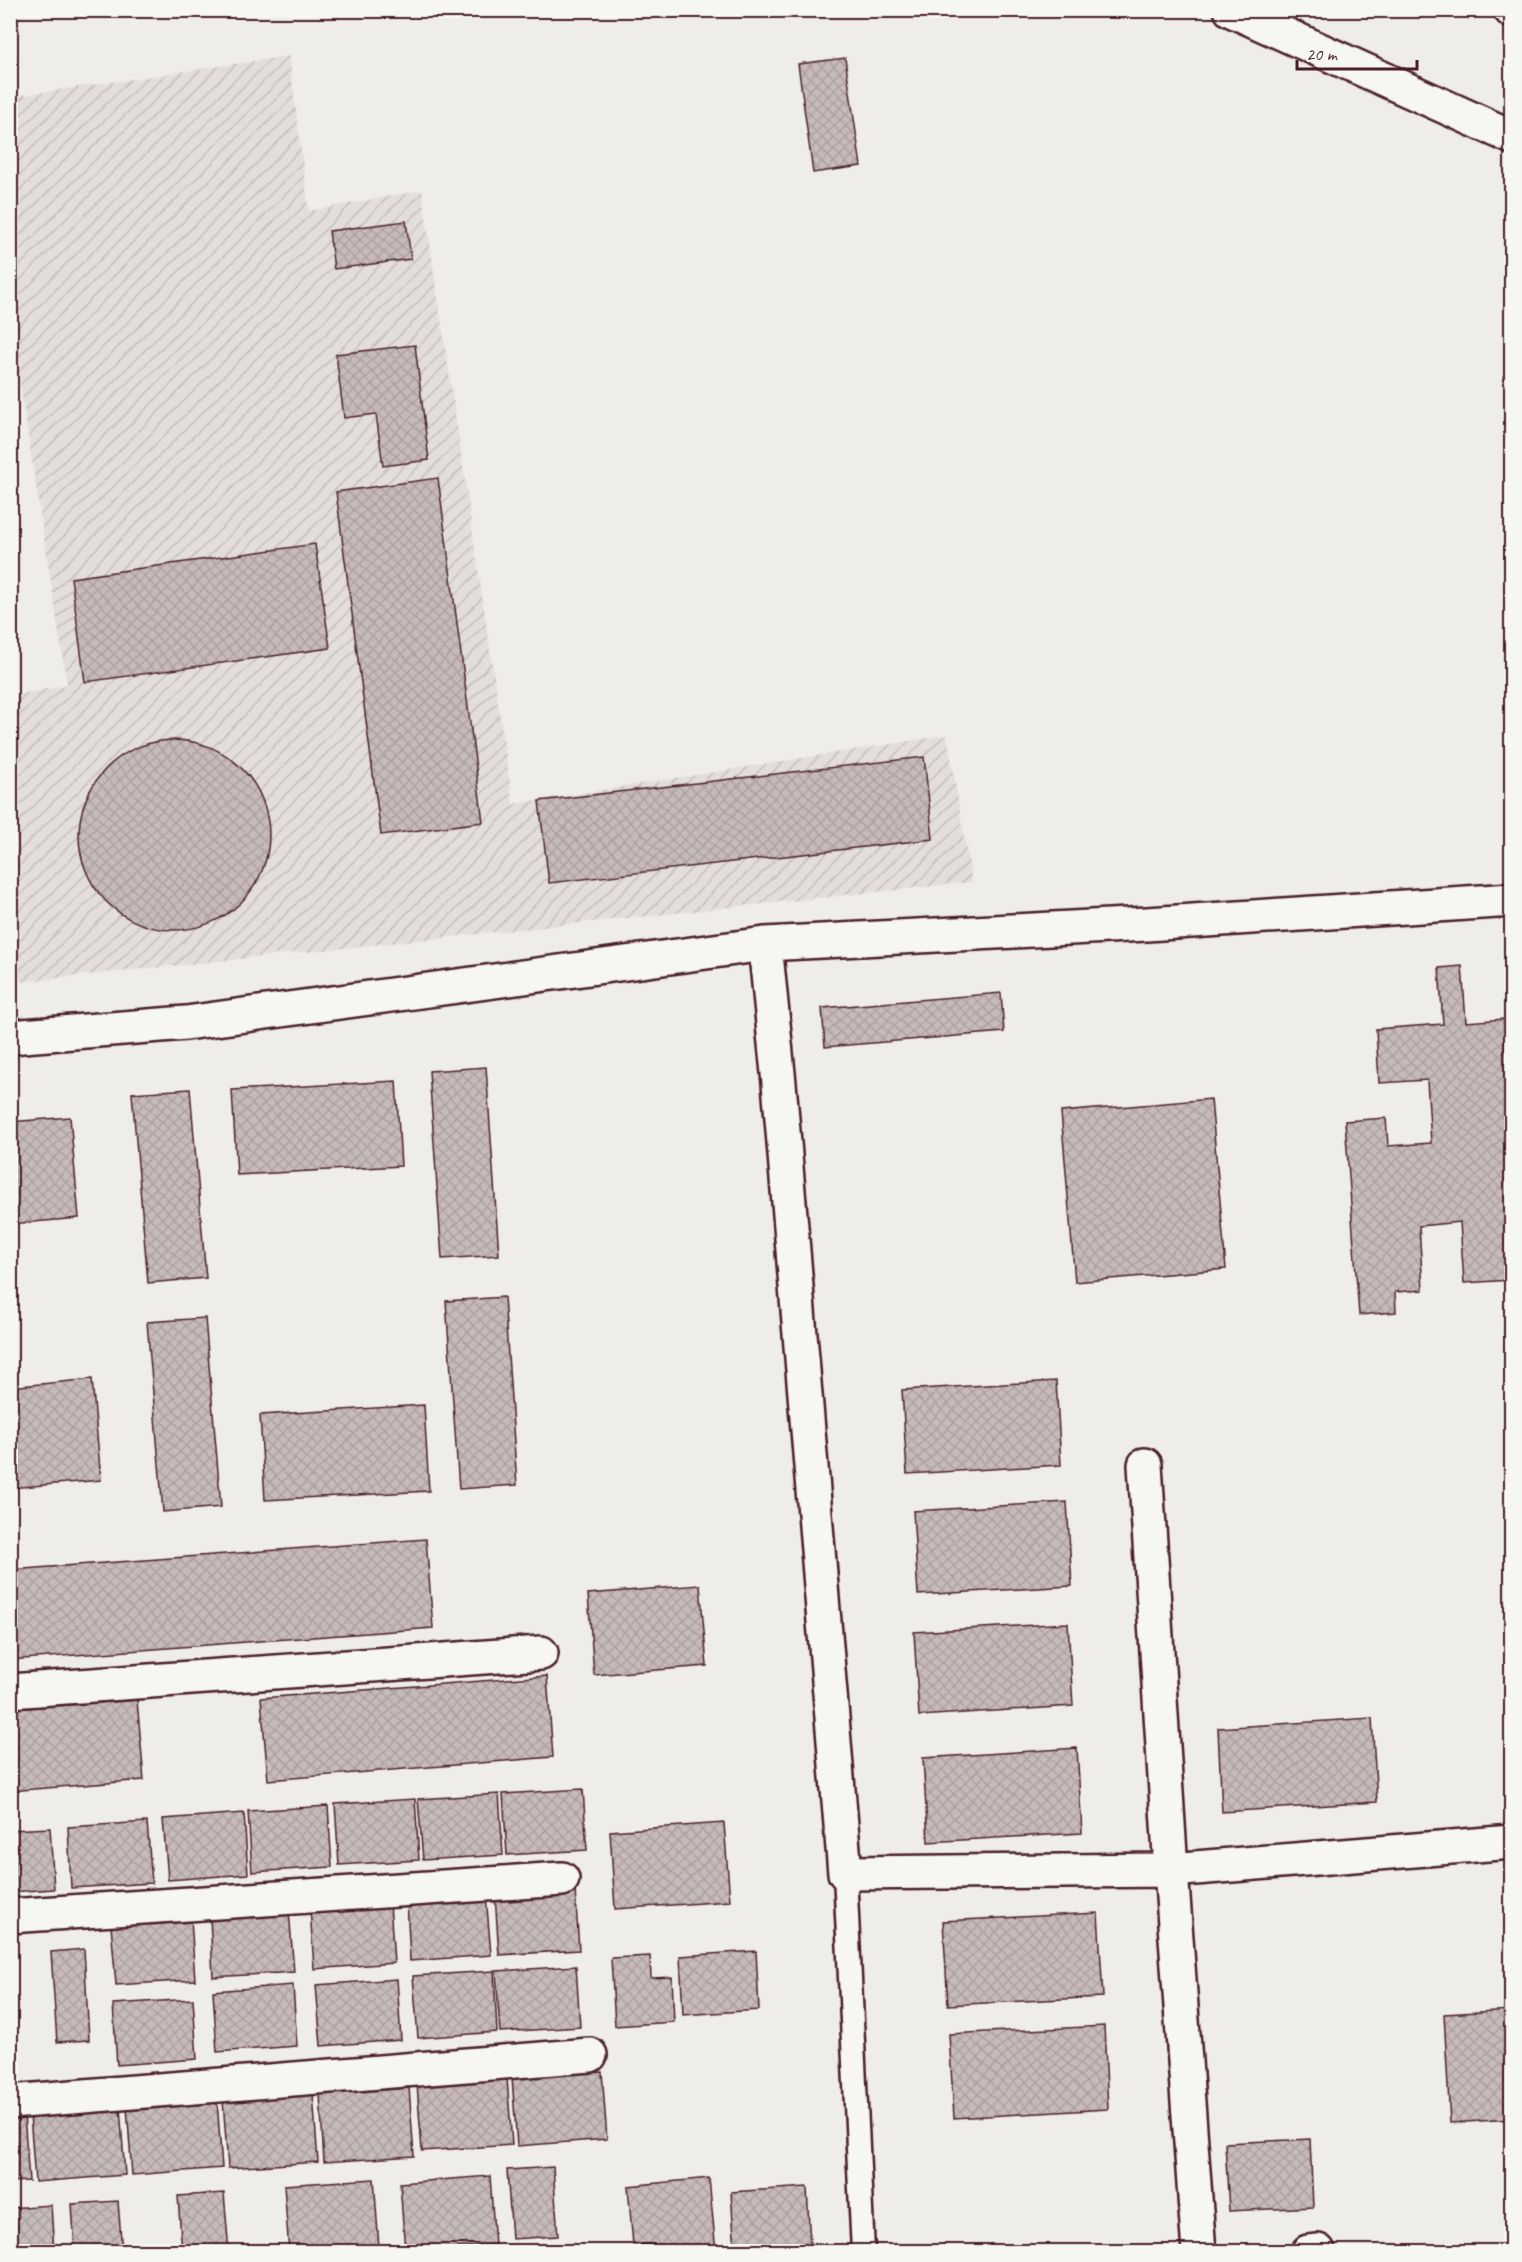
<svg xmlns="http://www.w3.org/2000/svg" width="1522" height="2262" font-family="Caveat,sans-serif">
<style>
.industrial{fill:url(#industrial-furrows)}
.building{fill:url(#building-cross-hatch);stroke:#4a1f2b;stroke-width:1.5}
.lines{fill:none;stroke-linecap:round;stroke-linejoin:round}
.lane-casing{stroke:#4a1f2b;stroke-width:27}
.street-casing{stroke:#4a1f2b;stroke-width:38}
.secondary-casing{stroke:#4a1f2b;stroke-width:38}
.highway-casing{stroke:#4a1f2b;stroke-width:38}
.lane{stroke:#f6f6f2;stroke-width:22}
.street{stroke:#f6f6f2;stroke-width:33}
.secondary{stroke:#f6f6f2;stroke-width:33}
.highway{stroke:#f6f6f2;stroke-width:33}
</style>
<defs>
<pattern id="industrial-furrows" width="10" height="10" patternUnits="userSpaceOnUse" patternTransform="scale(1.5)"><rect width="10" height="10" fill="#e3dedc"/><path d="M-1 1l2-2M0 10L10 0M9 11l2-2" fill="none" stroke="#c4bebd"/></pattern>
<pattern id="building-cross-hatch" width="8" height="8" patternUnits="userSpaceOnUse" patternTransform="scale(1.5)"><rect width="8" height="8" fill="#c6babb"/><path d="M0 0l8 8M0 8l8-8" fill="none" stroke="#ac9fa1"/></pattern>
</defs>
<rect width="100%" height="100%" fill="#efedea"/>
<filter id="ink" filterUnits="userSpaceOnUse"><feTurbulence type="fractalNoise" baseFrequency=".0167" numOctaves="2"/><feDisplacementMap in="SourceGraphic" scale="12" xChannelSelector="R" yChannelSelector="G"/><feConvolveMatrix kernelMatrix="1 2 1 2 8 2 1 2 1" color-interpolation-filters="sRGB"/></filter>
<g filter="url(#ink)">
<path class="industrial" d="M289 56 309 211 422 190 513 804 947 735 972 882 11 983V696L67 685 11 327 10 97Z"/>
<path class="building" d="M845 58 861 166 813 173 798 64Z
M406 221 411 259 334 269 329 231Z
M415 345 429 460 383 466 376 414 344 418 336 354Z
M438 478 483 822 381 835 336 492Z
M315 544 330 648 85 682 71 578Z
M79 835a95 95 0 1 1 190 0a95 95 0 1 1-190 0Z
M924 757 933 839 549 883 539 801Z
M1462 966 1466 1022 1504 1019 1512 1122V1280L1464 1283 1460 1222 1419 1226 1423 1290 1395 1292 1396 1312 1359 1315 1345 1121 1386 1118 1388 1146 1431 1143 1427 1080 1379 1083 1376 1029 1443 1024 1439 968Z
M1001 993 1004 1032 825 1047 822 1008Z
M486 1067 499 1255 442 1259 429 1071Z
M396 1081 401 1166 237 1175 232 1090Z
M190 1089 206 1278 148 1283 132 1093Z
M1211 1099 1226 1269 1075 1282 1061 1112Z
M70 1117 79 1218 10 1224V1122Z
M504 1297 517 1485 459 1489 446 1301Z
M205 1318 221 1507 163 1512 147 1322Z
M92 1379 101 1480 10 1488V1387Z
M1056 1381 1061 1465 907 1474 902 1390Z
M424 1405 429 1491 265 1500 260 1415Z
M1067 1502 1072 1586 918 1595 913 1511Z
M426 1539 433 1628 10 1660V1570Z
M700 1585 707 1666 594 1675 588 1594Z
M1068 1623 1073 1706 919 1716 914 1632Z
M547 1676 553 1757 268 1780 261 1698Z
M137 1700 144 1780 10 1791V1709Z
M1372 1718 1377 1802 1222 1812 1218 1728Z
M1077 1748 1082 1833 928 1842 923 1758Z
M583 1789 587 1850 507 1855 503 1794Z
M499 1794 503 1855 423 1860 418 1799Z
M415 1799 419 1860 339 1865 335 1804Z
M328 1806 332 1867 252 1872 248 1811Z
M244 1813 248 1874 168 1880 163 1819Z
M147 1822 152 1883 71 1888 68 1827Z
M724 1823 730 1901 615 1909 610 1831Z
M50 1828 54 1889 10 1892V1830Z
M575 1889 579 1950 499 1955 495 1895Z
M486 1895 491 1955 410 1961 407 1900Z
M390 1903 394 1963 314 1969 310 1908Z
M289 1911 294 1972 213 1977 210 1917Z
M1098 1913 1103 1997 948 2005 943 1921Z
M191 1919 195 1980 116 1985 111 1925Z
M84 1949 89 2040 57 2042 51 1952Z
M756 1951 759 2010 683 2015 680 1956Z
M650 1956 651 1978 672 1977 674 2022 615 2026 611 1958Z
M576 1966 580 2027 500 2032 496 1971Z
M494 1971 497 2032 418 2038 413 1976Z
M397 1979 401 2040 321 2046 316 1985Z
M293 1985 297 2046 217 2052 213 1991Z
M193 1999 197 2059 117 2065 113 2004Z
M1512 2010V2119L1450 2123 1444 2014Z
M1104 2026 1108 2109 954 2118 949 2034Z
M602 2072 607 2139 517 2146 512 2078Z
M507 2078 512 2145 422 2151 417 2084Z
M409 2088 414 2156 324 2162 320 2094Z
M313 2094 318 2162 228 2168 223 2100Z
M217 2101 222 2168 132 2175 127 2107Z
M120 2108 125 2175 35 2182 30 2114Z
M24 2114 29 2181 10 2182V2115Z
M1310 2139 1313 2207 1229 2211 1225 2143Z
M553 2167 558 2236 512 2239 507 2170Z
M490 2176 495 2245 405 2251 400 2183Z
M709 2178 716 2252H654L653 2244 633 2245 628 2186Z
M374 2179 379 2247 289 2252 284 2185Z
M807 2187 810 2246 735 2251 731 2192Z
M224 2193 229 2252H182L178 2196Z
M118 2201 122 2252H75L72 2204Z
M51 2205 54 2252H10V2208Z"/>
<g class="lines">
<g class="lane-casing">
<path id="lane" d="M845 1873 863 2252"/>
</g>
<g class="street-casing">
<path id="street" d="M765 944 779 1083 845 1873 1171 1870 1512 1842
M10 1037 186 1023 765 944 1147 924 1512 900
M1145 1465 1171 1870 1199 2252
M10 1691 541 1653
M10 1916 562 1879
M10 2102 590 2055
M1308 2252 1318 2251"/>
</g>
<g class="secondary-casing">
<path id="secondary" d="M1231 10 1512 137"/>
</g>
<g class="highway-casing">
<path id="highway" d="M1511 10 1512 11"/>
</g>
<use href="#lane" class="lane"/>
<use href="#street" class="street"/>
<use href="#secondary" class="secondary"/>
<use href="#highway" class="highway"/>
</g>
</g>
<rect width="1522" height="2262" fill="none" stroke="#f6f6f2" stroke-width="36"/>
<rect x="18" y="18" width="1486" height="2226" fill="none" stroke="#4a1f2b" stroke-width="2" filter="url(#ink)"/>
<path d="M1297 60v9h120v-9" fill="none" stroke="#4a1f2b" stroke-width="3"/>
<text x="1306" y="60" font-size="18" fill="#4a1f2b" stroke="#f6f6f2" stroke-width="4.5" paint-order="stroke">20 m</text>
</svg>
